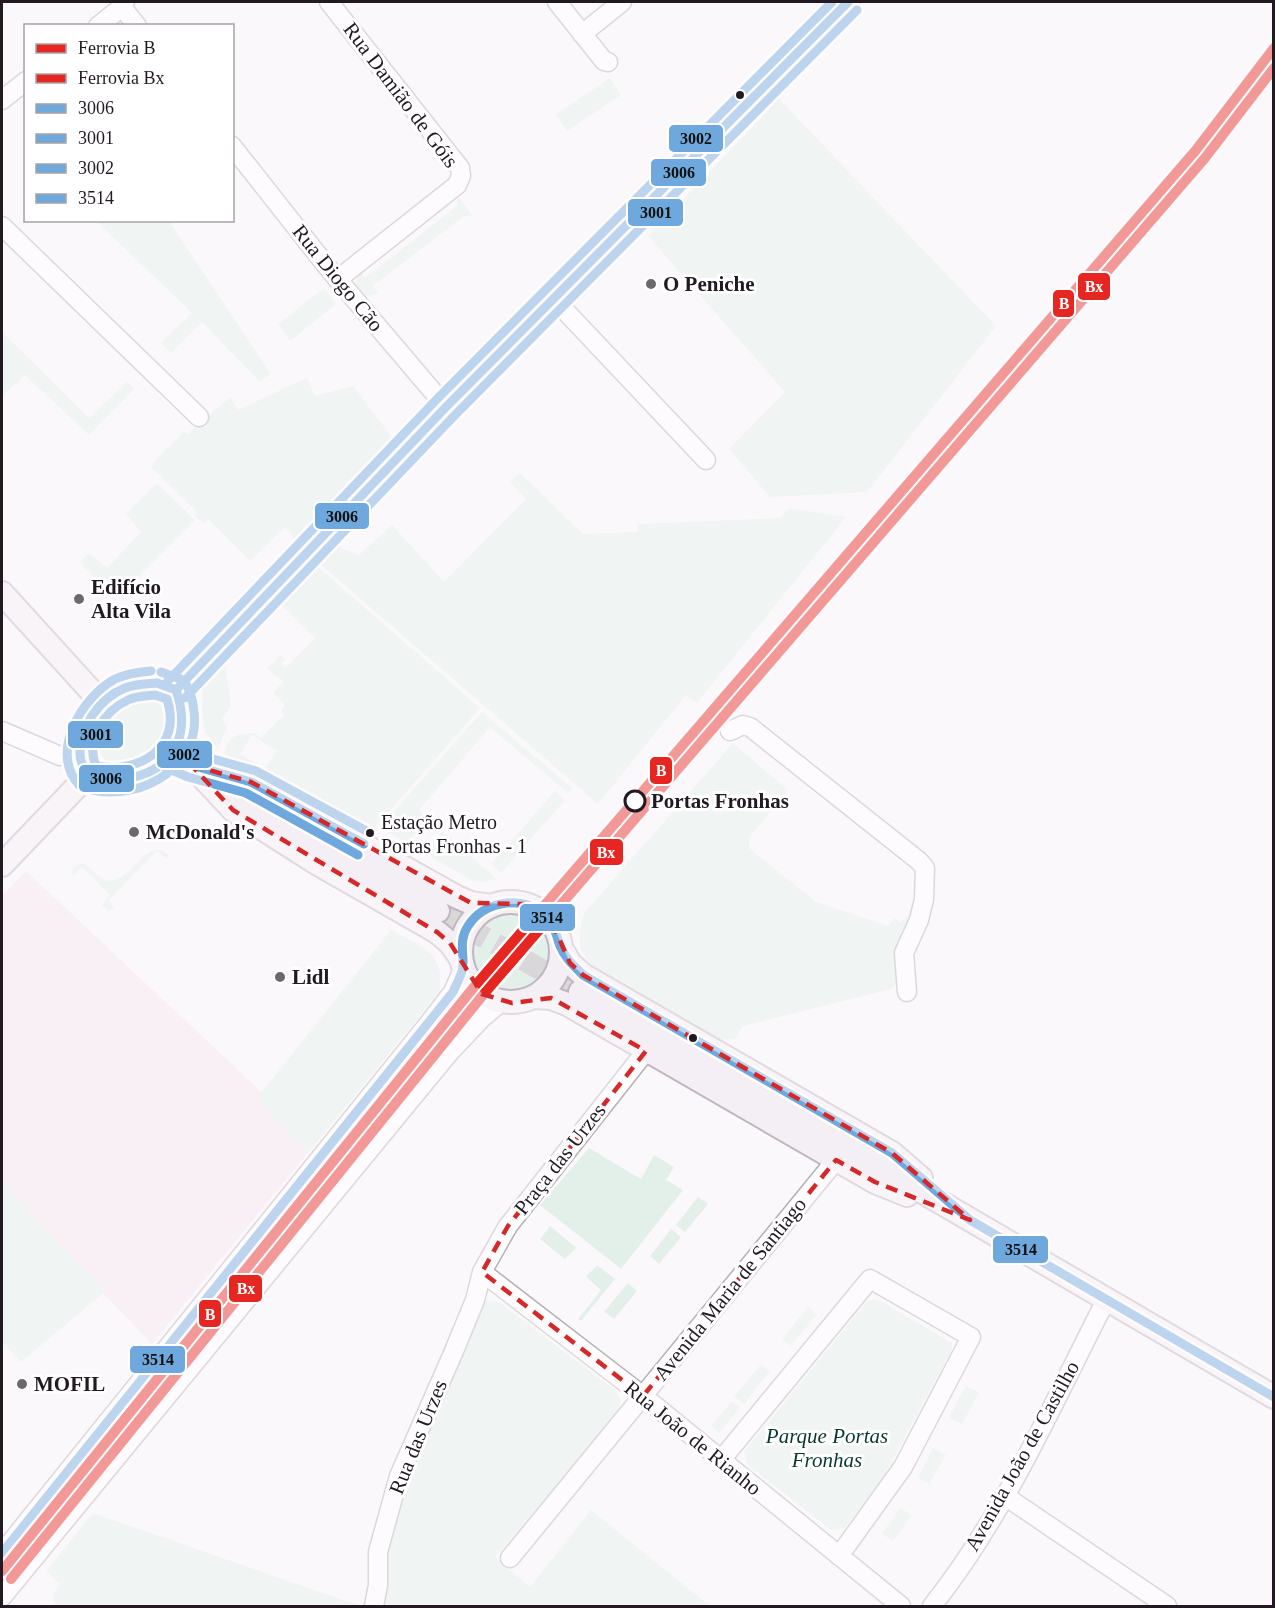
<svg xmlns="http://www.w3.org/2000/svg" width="1275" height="1608" font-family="Georgia,serif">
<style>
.industrial{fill:#f3e7ed}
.green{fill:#e2f0e9;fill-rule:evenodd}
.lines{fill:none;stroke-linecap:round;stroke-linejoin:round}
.major-tunnel{stroke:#dad7db;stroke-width:22;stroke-dasharray:22 11;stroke-linecap:butt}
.minor-casing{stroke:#b6b0b6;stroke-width:21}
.major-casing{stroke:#c1b5c0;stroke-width:26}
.minor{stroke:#fefefe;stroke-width:18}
.major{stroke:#f4eff4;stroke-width:22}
.bus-1-casing{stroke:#fff;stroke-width:14}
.bus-2-casing{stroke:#fff;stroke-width:14}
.bus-3-casing{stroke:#fff;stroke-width:14}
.bus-4-casing{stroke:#fff;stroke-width:14}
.bus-1{stroke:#6fa8dc;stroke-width:9}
.bus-2{stroke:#6fa8dc;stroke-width:9}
.bus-3{stroke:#6fa8dc;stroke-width:9}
.bus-4{stroke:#6fa8dc;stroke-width:9}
.rail-1-casing{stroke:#fff;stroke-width:15}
.rail-2-casing{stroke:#fff;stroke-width:15}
.rail-1{stroke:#e62621;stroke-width:10}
.rail-2{stroke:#e62621;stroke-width:10}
.marked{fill:none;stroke:#d62828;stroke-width:4.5;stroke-dasharray:12 8;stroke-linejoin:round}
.bus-dot{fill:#221923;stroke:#fff;stroke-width:2}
.poi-dot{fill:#6e676f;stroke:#fff;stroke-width:2}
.stop-dot{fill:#fff;stroke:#221923;stroke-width:3}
.labels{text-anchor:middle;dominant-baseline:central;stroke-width:6;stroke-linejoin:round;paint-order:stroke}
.bus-label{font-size:20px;fill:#221923;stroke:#fff;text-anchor:start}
.street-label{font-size:21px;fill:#221923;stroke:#fff}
.poi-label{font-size:21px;font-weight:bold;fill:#221923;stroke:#fff;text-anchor:start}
.stop-label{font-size:21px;font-weight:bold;fill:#221923;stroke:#fff;text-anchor:start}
.park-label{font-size:21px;font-style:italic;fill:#073b27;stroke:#fff}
.line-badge{stroke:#fff;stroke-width:2}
.badge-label{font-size:16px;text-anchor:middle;font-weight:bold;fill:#fff}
.pale-badge-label{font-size:16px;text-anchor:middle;font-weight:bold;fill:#111}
</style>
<rect width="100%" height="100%" fill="#fbf8fb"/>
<path class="industrial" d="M26 871 316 1143 152 1344 2 1188V896Z"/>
<path class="green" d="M610 78 621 95 567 131 556 114Z
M779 99 996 326 867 492 770 497 729 449 785 392 648 236Z
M457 196 473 216H464L373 286 378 294 366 296 360 293 356 283 360 271 365 278 457 206Z
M96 221H169L271 374 259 381 202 322 171 353 161 343 192 313Z
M324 288 336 304 290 341 278 324Z
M2 332 89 418 127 382 134 389 89 435 25 375 2 396Z
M307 378 315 396 353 386 395 441 340 500 297 541 285 527 250 561 208 519 204 524 194 515 197 512 151 467 154 461 184 432 188 434 230 397 238 410Z
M520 473 583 534 638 532V524L781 518 789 508 846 517 697 703 686 695 598 804 320 564 338 547 359 555 392 525 444 582 526 499 510 482Z
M157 483 195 520 115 600 80 562 89 553 107 568 141 532 126 514Z
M318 567 480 708 373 830 317 800 281 786 224 753C229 733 238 735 255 733L261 738 284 715 281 711 285 705 273 693 283 682 267 668 281 655 285 659 281 664 286 668 315 638 279 603ZM252 735 277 751 265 769 240 754Z
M225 662 231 705 222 719 227 727 218 749 205 732 202 712 203 686Z
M143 696C160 695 179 707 171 727 168 735 159 743 153 749 130 771 102 779 97 738 110 720 123 707 143 696Z
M482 712 572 788 568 793 490 727 419 810 428 819 407 843 380 827Z
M733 743 788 790 749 838V848L816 902 888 926 895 918 900 922 921 905 897 982 891 989 743 1026 735 1039 720 1040 593 966C576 951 577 931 585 912Z
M555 791 565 800 501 873 491 864Z
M442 831 497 879 484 882 471 880 423 852Z
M154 850H161L169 855 166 859 157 851 108 901 114 907 109 912 102 905 110 895 82 867 73 876 71 872 75 866 84 863C90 868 96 875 103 879 121 889 138 856 154 850Z
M514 913 527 918 478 971C464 937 480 917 514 913Z
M391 930C423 948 444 950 440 991L308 1153 257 1098Z
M544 933C561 970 536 1001 497 987Z
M589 1148 641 1179 654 1155 674 1167 666 1180 683 1190 621 1269 540 1205Z
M2 1184 106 1291 21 1362 2 1342Z
M698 1197 708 1204 685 1232 676 1225Z
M550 1226 576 1248 565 1259 540 1239Z
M671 1229 681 1237 659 1264 650 1256Z
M597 1265 615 1279 581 1321 578 1319 601 1290 586 1277Z
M628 1283 637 1291 614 1319 604 1312Z
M482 1300 499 1302 615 1390 620 1400 619 1413 495 1557 530 1587 591 1510 710 1606H375L394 1494Z
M868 1300H879L952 1343V1350L885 1474 845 1528 831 1530 748 1465 744 1452Z
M808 1307 817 1315 790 1346 782 1339Z
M761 1364 770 1371 744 1404 734 1397Z
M966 1386 979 1392 962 1424 949 1418Z
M732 1401 740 1408 719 1433 711 1426Z
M933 1448 946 1455 929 1484 918 1478Z
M900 1508 912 1515 893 1541 882 1534Z
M93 1513 360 1606H55L53 1596 60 1584 46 1571Z"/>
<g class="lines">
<path class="major-tunnel" d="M438 911 580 992"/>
<g class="minor-casing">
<path id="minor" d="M329 2 460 168 461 176 457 185 338 279
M557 2 604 61 608 62
M122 7 137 26
M98 26 122 7 125 2
M582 34 622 2
M2 100 26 81
M232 146 329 269 446 407
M2 226 199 417
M554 299 706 460
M2 731 60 756
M730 731 743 725 750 727 919 861 925 868 924 899 919 920 904 953 907 992
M482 1272 643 1396 901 1606
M721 1460 870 1279 971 1337 903 1467 839 1556
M1005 1496 1167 1606
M2 1553 425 1028 453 992 463 969
M510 1558 836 1160
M2 1597 449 1053 481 1019 501 1002
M374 1606 378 1585V1552L399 1476 454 1351 475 1300 482 1272 508 1226 646 1051
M932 1606C1004 1516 1053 1403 1106 1300"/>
</g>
<g class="major-casing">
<path id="major" d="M2 593 102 703
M157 683 176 690C187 718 187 742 162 762 153 770 141 777 129 779 115 782 100 779 87 776 84 769 80 761 80 754 79 730 96 704 117 692 129 684 144 684 157 683Z
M176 690 446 407 848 2
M191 765 233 810 318 864 437 932 450 943 461 959
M193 765 251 782 457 897 471 903 492 906
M216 780 438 911
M2 865 87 776
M461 952a50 50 0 1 1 100 0a50 50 0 1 1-100 0Z
M561 948 570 963 583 975 892 1153 921 1178
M580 992 1274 1397
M534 997 551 998 567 1004 875 1182 907 1195"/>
</g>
<use href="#minor" class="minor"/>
<use href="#major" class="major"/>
<g class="bus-1-casing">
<path id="bus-1" d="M157 683 176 690C199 756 148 790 87 776 84 769 80 762 80 754 79 727 100 698 125 688 135 684 146 684 157 683Z
M176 690 446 407 848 2
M170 756 191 765 251 782 364 844"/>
</g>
<g class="bus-2-casing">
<path id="bus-2" d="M155 695 167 699C183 748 139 774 96 766 85 740 104 711 128 700 136 696 146 696 155 695Z
M185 698 455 415 857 10
M165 767 188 777 246 793 358 855"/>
</g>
<g class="bus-3-casing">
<path id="bus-3" d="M151 671C139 672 126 674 115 679 82 697 48 753 80 786 131 807 202 771 194 711 193 701 190 688 183 680L161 672
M167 682 437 399 832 2
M175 745 195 754 256 771 370 833"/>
</g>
<g class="bus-4-casing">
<path id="bus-4" d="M2 1553 453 992C456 985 460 978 462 971 466 958 457 942 468 926 484 901 521 895 544 914 554 922 556 935 560 946 565 958 574 966 583 975L892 1153 970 1220 1274 1397"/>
</g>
<use href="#bus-1" class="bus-1"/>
<use href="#bus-2" class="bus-2"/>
<use href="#bus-3" class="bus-3"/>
<use href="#bus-4" class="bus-4"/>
<g class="rail-1-casing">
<path id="rail-1" d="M2 1571 474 987 1196 150 1274 48"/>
</g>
<g class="rail-2-casing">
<path id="rail-2" d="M11 1579 483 995 1205 158 1274 68"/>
</g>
<use href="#rail-1" class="rail-1"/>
<use href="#rail-2" class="rail-2"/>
</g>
<path d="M0 0H1275V1608H0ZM191 765 251 782 471 903 524 904 540 911 554 927 570 963 583 975 892 1153 970 1220 875 1182 836 1160 643 1396 482 1272 508 1226 646 1051 551 998 512 1003 482 994 450 943 437 932 233 810Z" fill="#fbf8fb" fill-opacity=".55" fill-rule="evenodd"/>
<path class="marked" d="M191 765 251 782 471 903 524 904 540 911 554 927 570 963 583 975 892 1153 970 1220 875 1182 836 1160 643 1396 482 1272 508 1226 646 1051 551 998 512 1003 482 994 450 943 437 932 233 810Z"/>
<g class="bus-dot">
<circle cx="740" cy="95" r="5"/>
<circle cx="370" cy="833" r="5"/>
<circle cx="693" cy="1038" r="5"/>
</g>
<g class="poi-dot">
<circle cx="651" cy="284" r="6"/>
<circle cx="79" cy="599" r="6"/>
<circle cx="134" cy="832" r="6"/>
<circle cx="280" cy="977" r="6"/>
<circle cx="22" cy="1384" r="6"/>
</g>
<circle class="stop-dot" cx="635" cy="801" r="10"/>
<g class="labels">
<g class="bus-label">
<text x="381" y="822">Estação Metro<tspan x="381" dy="24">Portas Fronhas - 1</tspan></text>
</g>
<g class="street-label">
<text transform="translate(401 95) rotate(53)">Rua Damião de Góis</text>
<text transform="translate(338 278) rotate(51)">Rua Diogo Cão</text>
<text transform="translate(560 1159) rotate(-52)">Praça das Urzes</text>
<text transform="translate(730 1289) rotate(-51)">Avenida Maria de Santiago</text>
<text transform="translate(418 1437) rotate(-68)">Rua das Urzes</text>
<text transform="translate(693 1438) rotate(39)">Rua João de Rianho</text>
<text transform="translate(1022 1456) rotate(-61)">Avenida João de Castilho</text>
</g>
<g class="poi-label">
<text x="663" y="284">O Peniche</text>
<text x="91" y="587">Edifício<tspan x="91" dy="24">Alta Vila</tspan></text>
<text x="146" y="832">McDonald's</text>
<text x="292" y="977">Lidl</text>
<text x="34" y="1384">MOFIL</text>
</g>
<g class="stop-label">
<text x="651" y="801">Portas Fronhas</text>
</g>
<g class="park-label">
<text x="827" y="1436">Parque Portas<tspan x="827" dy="24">Fronhas</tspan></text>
</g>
</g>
<g class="line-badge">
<rect x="668" y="124" width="56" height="29" rx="6" fill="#6fa8dc"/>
<rect x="650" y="158" width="57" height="29" rx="6" fill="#6fa8dc"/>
<rect x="627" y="198" width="57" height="29" rx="6" fill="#6fa8dc"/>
<rect x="1077" y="272" width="34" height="29" rx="6" fill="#e62621"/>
<rect x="1052" y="289" width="23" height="29" rx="6" fill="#e62621"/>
<rect x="314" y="502" width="56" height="28" rx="6" fill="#6fa8dc"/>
<rect x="67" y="720" width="57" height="29" rx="6" fill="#6fa8dc"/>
<rect x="156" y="740" width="57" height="29" rx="6" fill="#6fa8dc"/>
<rect x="649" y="756" width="24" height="29" rx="6" fill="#e62621"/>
<rect x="78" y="764" width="57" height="29" rx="6" fill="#6fa8dc"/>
<rect x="589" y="838" width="35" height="28" rx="6" fill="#e62621"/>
<rect x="519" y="903" width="57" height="29" rx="6" fill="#6fa8dc"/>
<rect x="992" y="1235" width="57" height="29" rx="6" fill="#6fa8dc"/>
<rect x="228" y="1274" width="35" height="29" rx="6" fill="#e62621"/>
<rect x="198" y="1299" width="24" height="29" rx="6" fill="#e62621"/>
<rect x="129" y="1345" width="57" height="29" rx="6" fill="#6fa8dc"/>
</g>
<g class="badge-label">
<text x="1094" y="292">Bx</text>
<text x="1064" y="309">B</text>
<text x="661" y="776">B</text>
<text x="606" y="858">Bx</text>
<text x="246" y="1294">Bx</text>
<text x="210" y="1320">B</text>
</g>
<g class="pale-badge-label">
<text x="696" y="144">3002</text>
<text x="679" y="178">3006</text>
<text x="656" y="218">3001</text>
<text x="342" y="522">3006</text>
<text x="96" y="740">3001</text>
<text x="184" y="760">3002</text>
<text x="106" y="784">3006</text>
<text x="547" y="923">3514</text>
<text x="1021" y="1255">3514</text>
<text x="158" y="1365">3514</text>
</g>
<rect width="1275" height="1608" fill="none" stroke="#221923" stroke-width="6"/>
<rect x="24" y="24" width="210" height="198" fill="#ffffff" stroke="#a7a3a7" stroke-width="1.5"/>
<rect x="36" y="44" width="30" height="9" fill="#e62621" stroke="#a7a3a7" stroke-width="1.5"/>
<text x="78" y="54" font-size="18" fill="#221923">Ferrovia B</text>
<rect x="36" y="74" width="30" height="9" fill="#e62621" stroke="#a7a3a7" stroke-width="1.5"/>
<text x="78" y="84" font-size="18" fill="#221923">Ferrovia Bx</text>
<rect x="36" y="104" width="30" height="9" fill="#6fa8dc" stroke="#a7a3a7" stroke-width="1.5"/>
<text x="78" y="114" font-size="18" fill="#221923">3006</text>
<rect x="36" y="134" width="30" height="9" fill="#6fa8dc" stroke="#a7a3a7" stroke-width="1.5"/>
<text x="78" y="144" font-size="18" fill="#221923">3001</text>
<rect x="36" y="164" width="30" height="9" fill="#6fa8dc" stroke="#a7a3a7" stroke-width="1.5"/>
<text x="78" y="174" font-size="18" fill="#221923">3002</text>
<rect x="36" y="194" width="30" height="9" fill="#6fa8dc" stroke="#a7a3a7" stroke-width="1.5"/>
<text x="78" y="204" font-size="18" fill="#221923">3514</text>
</svg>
